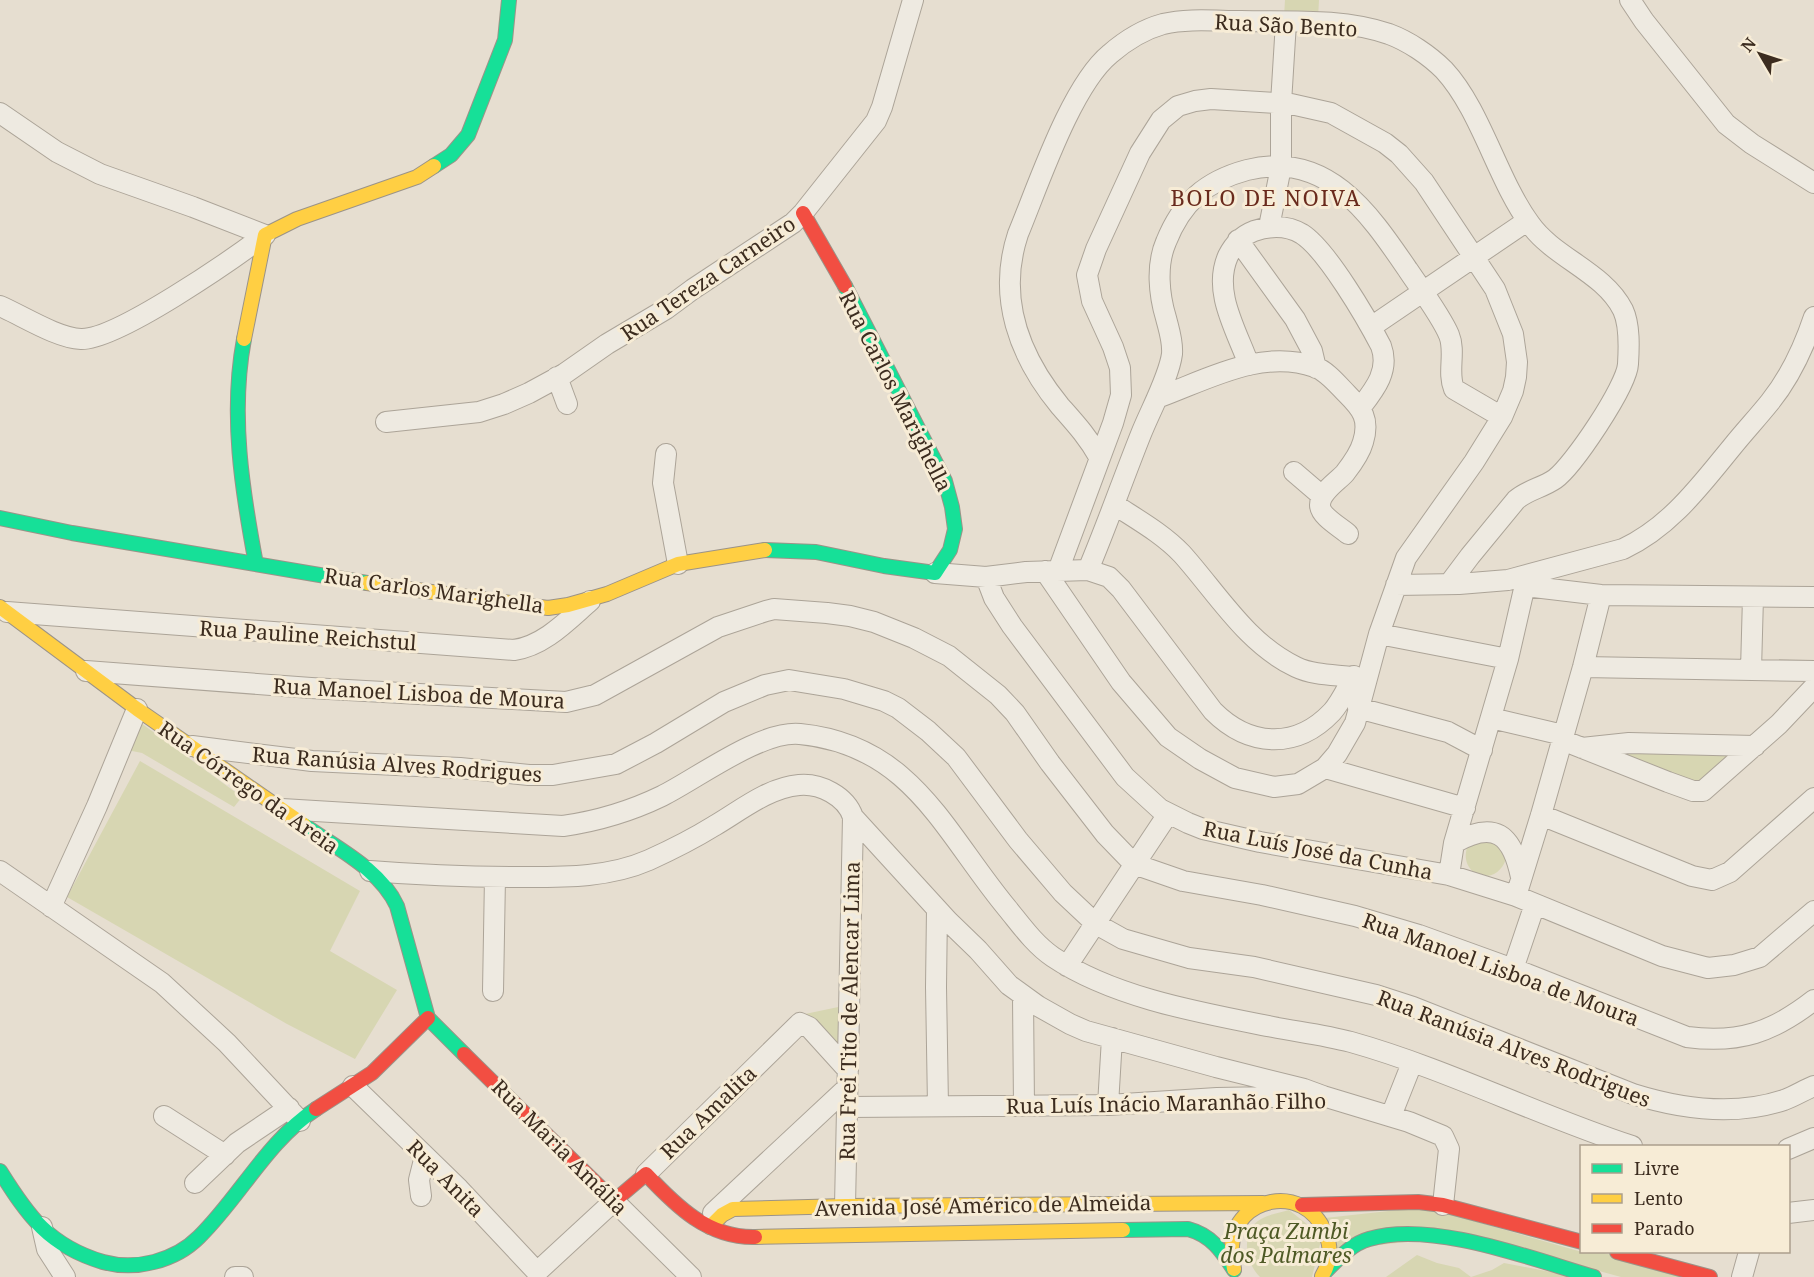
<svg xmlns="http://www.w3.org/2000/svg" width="1814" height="1277" font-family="'Noto Serif',serif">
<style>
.green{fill:#d7d6b2}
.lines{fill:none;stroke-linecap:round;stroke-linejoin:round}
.street-casing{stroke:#aca498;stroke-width:22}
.fast-casing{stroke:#9b9388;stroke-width:16}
.slow-casing{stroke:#9b9388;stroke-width:16}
.jam-casing{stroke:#9b9388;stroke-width:16}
.street{stroke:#eeeae1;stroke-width:20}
.fast{stroke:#16e098;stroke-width:14}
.slow{stroke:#ffcf43;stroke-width:14}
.jam{stroke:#f24e42;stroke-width:14}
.labels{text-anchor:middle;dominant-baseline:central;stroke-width:6;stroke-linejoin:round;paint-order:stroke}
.street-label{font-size:21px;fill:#3c2c1f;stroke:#f7ecd6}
.park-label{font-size:21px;font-style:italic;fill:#4e5925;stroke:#f7ecd6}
.neighbourhood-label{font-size:22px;letter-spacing:1.5px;fill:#6a2b1d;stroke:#f7ecd6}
</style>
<rect width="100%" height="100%" fill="#e6ded0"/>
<path class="green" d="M1285 0H1319L1318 18 1284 17Z
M141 723 242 797 234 807 142 753 127 750Z
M1600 742 1754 744 1703 793 1679 786Z
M140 761 360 891 330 951 397 990 355 1059 287 1024 67 897Z
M1494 836 1506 859C1495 891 1454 873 1469 843Z
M843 1006 842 1054 805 1014Z
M1425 1207 1582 1252H1600L1697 1277H1621L1468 1235 1335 1250 1325 1218Z
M1289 1210 1322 1236 1312 1277H1260C1245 1263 1240 1230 1261 1219 1269 1214 1280 1213 1289 1210Z
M1417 1255 1437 1263 1459 1268 1471 1277H1386Z
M1504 1263 1577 1277H1471L1492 1270Z"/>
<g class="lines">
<g class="street-casing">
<path id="street" d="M1630 0 1644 21 1726 124 1752 144 1814 183
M0 113 57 152 100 174 193 207 265 235
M1269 227 1281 167V103L1286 22
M1238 240 1295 319 1312 351 1316 368
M0 306C23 316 57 338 81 339 117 340 233 259 265 235
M1371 327 1527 221
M1249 365C1237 331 1212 292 1228 256 1234 244 1241 236 1254 231 1269 226 1287 225 1302 234 1327 250 1367 319 1381 346 1390 370 1375 389 1361 407
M557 377 567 404
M1157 398C1207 380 1261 348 1315 367 1327 371 1338 385 1347 394 1362 409 1370 419 1363 442 1360 453 1352 464 1345 473 1337 482 1320 492 1320 505 1320 516 1340 527 1348 534
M386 422 479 412 504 404 529 393 564 374 607 344 666 309 693 289 793 223 803 213 876 121 882 107 913 0
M666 454 663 483 678 564
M1099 457C1088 437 1075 423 1060 406 1019 356 997 297 1018 234 1038 186 1071 86 1110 54 1125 41 1145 29 1163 24 1188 18 1216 21 1241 21 1289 22 1342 18 1389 34 1408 41 1429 55 1444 70 1481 110 1497 179 1530 224 1554 258 1604 272 1623 310 1630 325 1629 348 1628 364 1627 386 1573 466 1555 479 1542 488 1527 490 1516 500L1470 556 1449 584
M1294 472 1322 496
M1115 505C1138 520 1163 534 1182 554 1217 593 1247 644 1296 667 1317 677 1342 674 1365 679
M1088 570C1107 525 1123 479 1141 434 1150 411 1169 377 1172 354 1173 341 1169 330 1166 318 1159 295 1156 265 1166 242 1182 202 1206 181 1247 170 1327 150 1369 213 1408 270 1420 288 1441 316 1449 335 1456 352 1447 372 1454 389L1502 417
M1045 571 1121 682 1168 737 1200 759 1235 778 1274 787 1298 784 1325 768 1337 754 1355 723 1379 634 1406 558 1474 462 1502 417 1513 391 1516 377 1517 362 1513 334 1495 289 1424 182 1399 154 1385 143 1331 113 1291 104 1211 99 1195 101 1178 106 1161 120 1140 153 1096 249 1087 275 1092 301 1113 347 1120 368 1121 395 1113 423 1058 571
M935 573 986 577 1026 572 1088 570 1109 577 1121 589 1213 711C1249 747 1296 750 1332 712 1341 702 1347 688 1354 676
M986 577 994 598 1012 626 1125 777 1160 809 1188 823 1203 829 1260 842 1449 875 1516 896 1662 956 1708 968 1734 965 1760 957 1814 911
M1396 585 1459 584 1508 580 1623 549C1670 527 1700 486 1732 447 1744 432 1758 417 1770 402 1790 377 1804 347 1814 317
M1524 586 1601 595 1814 597
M7 612 514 650C544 646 568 620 590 601
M1379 634 1508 659
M1583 667 1814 671
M1751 670 1753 597
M86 671 311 688 566 702 595 695 718 627 766 611 774 609 827 613 850 616 874 622 914 638 949 656 998 695 1015 713 1050 763 1105 834 1134 864 1183 881 1262 895 1355 916 1419 935 1527 974 1687 1037C1739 1044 1773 1032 1814 1000
M1358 708 1448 732 1482 750
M1491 718 1563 735
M1562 740 1668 782 1693 791H1703L1779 724 1814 687
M192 746 312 761 460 768 529 775H553L616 764 656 743 724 702 765 685 789 680 844 689 884 701 898 708 928 731 956 757 1018 840 1063 893 1096 924 1123 939 1189 958 1254 967 1376 995 1413 1007 1633 1094C1681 1109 1736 1116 1784 1100 1795 1096 1804 1090 1814 1086
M1582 748 1629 743 1755 746
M1325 768 1465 808
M282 809 563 826C598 821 631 811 662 796 698 778 761 730 800 734 912 745 944 832 1007 908 1021 925 1034 944 1053 957 1114 998 1202 1013 1273 1027 1299 1032 1325 1035 1351 1042 1447 1069 1537 1115 1632 1146
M1541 815 1692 876 1712 880 1730 872 1814 798
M1454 843C1495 820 1512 834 1521 877
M0 871 162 983 227 1043 300 1121
M370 871C420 875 470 877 520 877 563 877 608 878 649 860 671 850 693 839 714 826 740 811 767 788 799 785 820 783 846 796 853 817L948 921 978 950 1009 985 1038 1006 1070 1024 1086 1031 1216 1067 1304 1089 1323 1096
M1449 875 1454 843 1508 659 1527 576
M1516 896 1541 815 1583 667 1601 595
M51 907 97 806 137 709
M937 909 936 987 938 1106
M1067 966 1168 814
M1513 969 1535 904
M493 991 495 877
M1023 997 1024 1106
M353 1086 459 1189 537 1272 614 1201 691 1277
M1108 1105 1112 1038
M848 1107 1108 1105 1217 1098 1323 1096 1409 1122 1443 1136 1449 1149 1443 1205
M164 1116 225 1155
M1391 1116 1412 1063
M1788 1149 1814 1138
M646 1174 800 1023 809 1027 848 1070
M195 1183 237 1143 289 1108
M421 1196 419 1180 425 1156
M845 1206 853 817
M713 1213 848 1087
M1788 1213 1814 1210
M42 1227 47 1249 65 1277
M235 1277H243
M1742 1277 1749 1252"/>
</g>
<g class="fast-casing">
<path id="fast" d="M434 166 451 155 468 135 505 40 509 0
M244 339C230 414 242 490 256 564
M0 518 72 533 367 583
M765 550 816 552 884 566 935 573 950 550 955 529 952 507 945 481 845 286
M304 825C336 848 380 869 397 906L428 1018 464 1054
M0 1171C28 1216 49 1246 103 1262 136 1271 175 1261 199 1237 240 1197 267 1141 316 1109
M1123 1230 1188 1229C1211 1235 1222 1251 1234 1270
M1325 1272C1338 1259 1351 1244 1369 1239 1432 1220 1532 1259 1594 1277"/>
</g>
<g class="slow-casing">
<path id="slow" d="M244 339 265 235 297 219 417 177 434 166
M367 583 548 608 568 605 607 594 678 564 765 550
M0 607 137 709 304 825
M710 1227 722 1215 733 1209 845 1206 1263 1203
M755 1237 1123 1230
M1234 1269C1233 1262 1231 1253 1232 1246 1234 1197 1304 1182 1325 1232 1332 1248 1331 1261 1322 1276"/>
</g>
<g class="jam-casing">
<path id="jam" d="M803 213 845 286
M464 1054 614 1201 646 1174C676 1206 708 1238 755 1237
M316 1109 372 1073 428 1018
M1302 1205 1418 1202 1443 1205 1582 1242
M1617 1252 1710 1277"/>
</g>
<use href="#street" class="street"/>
<use href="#fast" class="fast"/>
<use href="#slow" class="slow"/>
<use href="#jam" class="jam"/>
</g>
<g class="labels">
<g class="street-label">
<text transform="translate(1286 25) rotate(3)">Rua São Bento</text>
<text transform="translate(708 278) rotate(-34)">Rua Tereza Carneiro</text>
<text transform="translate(896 391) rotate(63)">Rua Carlos Marighella</text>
<text transform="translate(434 590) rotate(8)">Rua Carlos Marighella</text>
<text transform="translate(308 635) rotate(4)">Rua Pauline Reichstul</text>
<text transform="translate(419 693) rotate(3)">Rua Manoel Lisboa de Moura</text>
<text transform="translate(397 764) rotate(4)">Rua Ranúsia Alves Rodrigues</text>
<text transform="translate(249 787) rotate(35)">Rua Córrego da Areia</text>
<text transform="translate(1318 850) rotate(11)">Rua Luís José da Cunha</text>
<text transform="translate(1501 969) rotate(20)">Rua Manoel Lisboa de Moura</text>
<text transform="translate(849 1011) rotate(-89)">Rua Frei Tito de Alencar Lima</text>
<text transform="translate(1514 1048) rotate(21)">Rua Ranúsia Alves Rodrigues</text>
<text transform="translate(1166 1103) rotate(-1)">Rua Luís Inácio Maranhão Filho</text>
<text transform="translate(708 1112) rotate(-44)">Rua Amalita</text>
<text transform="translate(560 1147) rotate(45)">Rua Maria Amália</text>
<text transform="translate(446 1178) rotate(45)">Rua Anita</text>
<text transform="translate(983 1205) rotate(-1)">Avenida José Américo de Almeida</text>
</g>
<g class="park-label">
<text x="1286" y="1231">Praça Zumbi<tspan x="1286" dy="24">dos Palmares</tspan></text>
</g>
<g class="neighbourhood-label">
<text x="1266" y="197">BOLO DE NOIVA</text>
</g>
</g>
<rect x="1580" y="1145" width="210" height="108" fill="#f7ecd6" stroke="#ac9f8d" stroke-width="1.5"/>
<rect x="1592" y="1164" width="30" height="9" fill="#16e098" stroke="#ac9f8d" stroke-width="1.5"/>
<text x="1634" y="1175" font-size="18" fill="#3c2c1f">Livre</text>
<rect x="1592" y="1194" width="30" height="9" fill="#ffcf43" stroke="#ac9f8d" stroke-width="1.5"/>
<text x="1634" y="1205" font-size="18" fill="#3c2c1f">Lento</text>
<rect x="1592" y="1224" width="30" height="9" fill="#f24e42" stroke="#ac9f8d" stroke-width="1.5"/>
<text x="1634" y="1235" font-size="18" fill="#3c2c1f">Parado</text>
<g transform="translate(1760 54) rotate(309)" stroke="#f7ecd6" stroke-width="4.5" paint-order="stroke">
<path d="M0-4.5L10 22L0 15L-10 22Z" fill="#3c2c1f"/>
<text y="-9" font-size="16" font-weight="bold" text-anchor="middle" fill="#3c2c1f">N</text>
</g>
</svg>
